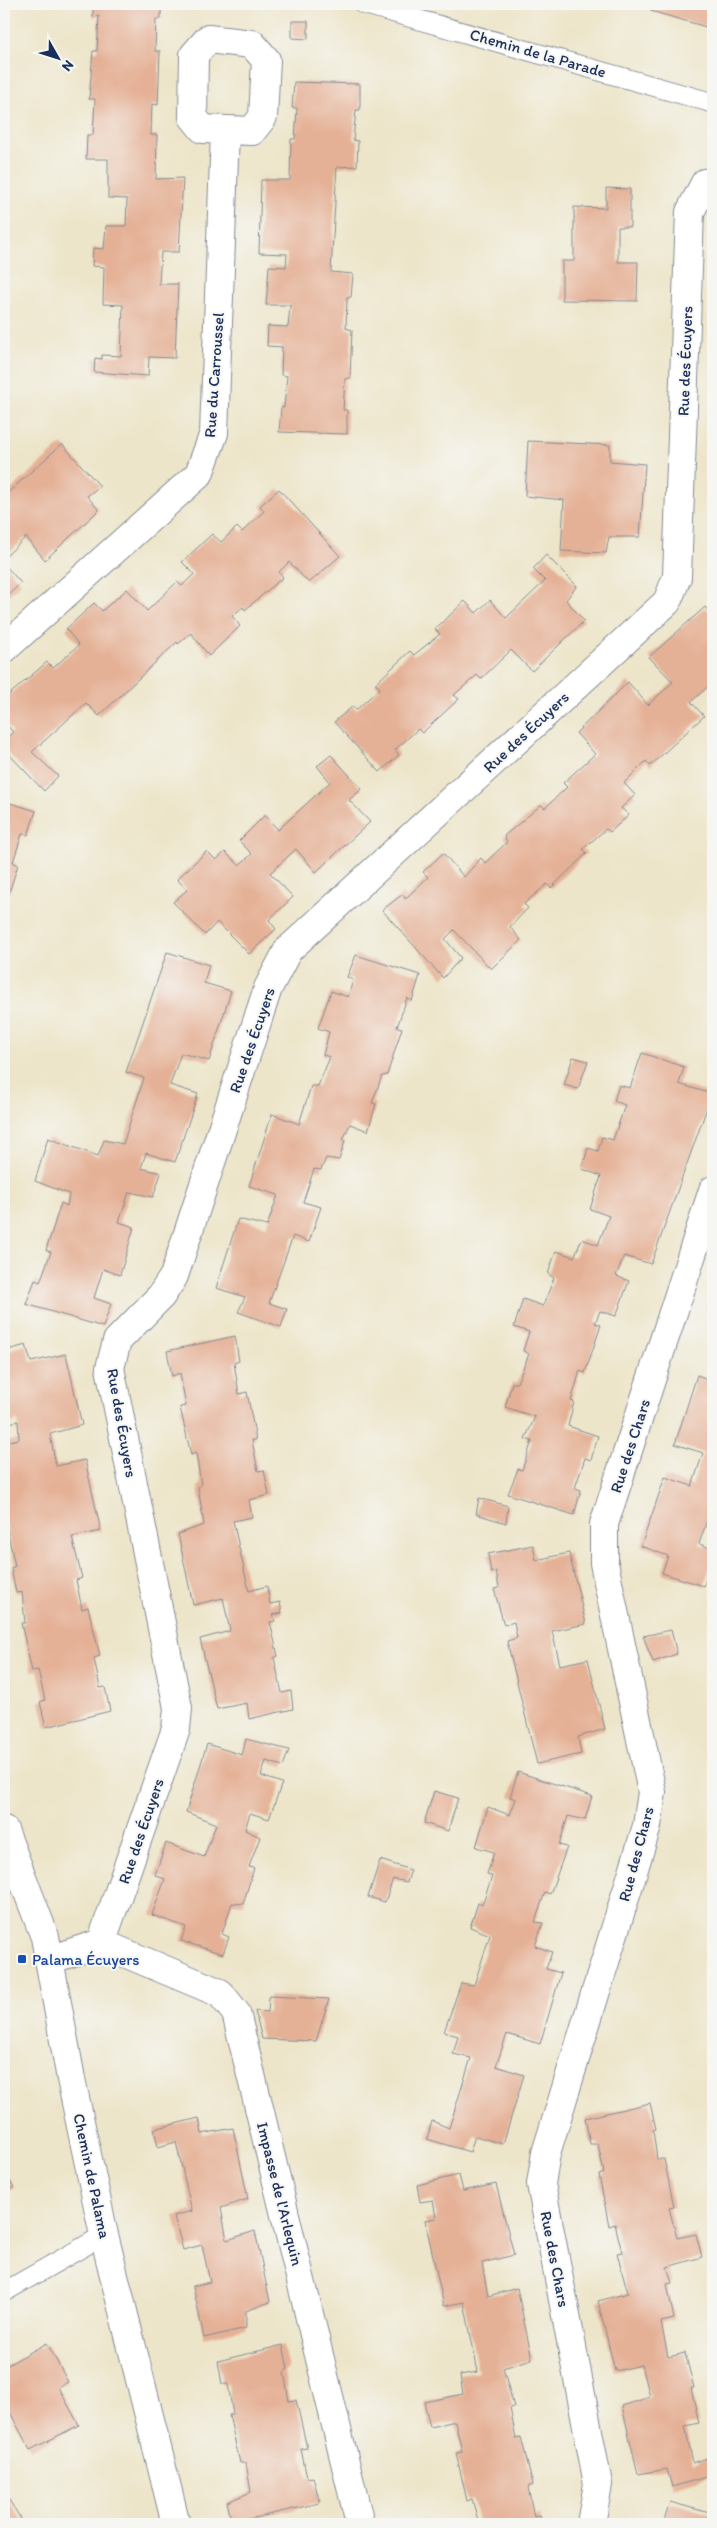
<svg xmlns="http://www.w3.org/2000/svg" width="717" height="2528" font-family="Itim,sans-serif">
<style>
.building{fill:#e5b196}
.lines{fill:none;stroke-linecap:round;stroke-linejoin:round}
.lane-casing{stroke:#848a94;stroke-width:21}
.street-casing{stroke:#848a94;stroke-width:30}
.path{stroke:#848a94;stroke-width:3;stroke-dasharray:1 4;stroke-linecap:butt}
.lane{stroke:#fff;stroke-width:19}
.street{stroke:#fff;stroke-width:28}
.transit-dot{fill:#1a4fb4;stroke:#f6f6f2;stroke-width:2}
.labels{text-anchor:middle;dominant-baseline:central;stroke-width:4;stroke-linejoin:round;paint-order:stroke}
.street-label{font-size:16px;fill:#1b2f5e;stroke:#f6f6f2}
.transit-label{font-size:16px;fill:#164399;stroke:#f6f6f2;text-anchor:start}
</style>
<rect width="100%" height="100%" fill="#f6f6f2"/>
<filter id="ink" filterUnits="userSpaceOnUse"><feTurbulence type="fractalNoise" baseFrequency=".02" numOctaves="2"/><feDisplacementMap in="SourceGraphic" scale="10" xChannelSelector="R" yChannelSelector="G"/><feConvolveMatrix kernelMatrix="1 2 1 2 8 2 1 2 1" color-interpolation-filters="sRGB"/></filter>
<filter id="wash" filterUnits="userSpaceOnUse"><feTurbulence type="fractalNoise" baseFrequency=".0096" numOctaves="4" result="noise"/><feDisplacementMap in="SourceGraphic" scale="20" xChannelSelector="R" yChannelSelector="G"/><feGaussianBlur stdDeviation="1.12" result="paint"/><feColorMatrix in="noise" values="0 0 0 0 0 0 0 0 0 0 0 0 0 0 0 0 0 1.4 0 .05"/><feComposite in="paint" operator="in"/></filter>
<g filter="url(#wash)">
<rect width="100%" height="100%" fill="#ede5c9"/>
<g id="blocks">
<path class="building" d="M93 4H161V19H156L155 51H160L158 105 152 104 151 135H157L156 179 183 178 179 252H161L159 284H178L175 358 149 357 148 376 94 372 95 358 102 359V355L121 356 123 305 103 304 104 267 92 266 93 248 104 249 106 226H126L127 199 108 198V159H86L87 135H93L95 99H89L93 51H97L99 16 93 17Z
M653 4H713V29L651 11Z
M292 21H308V39L292 38Z
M294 82 360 84V110H356L353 140 358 141 357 166 337 167 331 272 353 274 351 297 347 298 346 328 352 330 350 378 345 379 343 410H347V434L279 432 281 408 284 407 287 376 281 375 282 347 267 346 268 326 288 327 290 305H266L269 266 286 267 287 254 259 253 261 180H290L291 139H295L297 108H292Z
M606 188 630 189V227H618V262H638L637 301 562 300V261H574V207L606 208Z
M528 441 610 445V461L645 464 640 537H609L606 553 561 551 564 500 525 496Z
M62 444 100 486 87 496 99 510 45 560 26 537 4 558V496Z
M279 489 340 556 309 583 289 562 279 572 283 577 245 610 243 607 232 616 240 626 209 656 191 633 178 644 177 642 99 716 86 703 32 752 58 776 44 791 4 749V740L13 732 4 722V699L47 662 53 668 79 645 66 629 94 603 102 611 127 589 147 611 177 582 182 586 194 574 182 562 212 534 221 542 237 527 242 532 264 511 260 506Z
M546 555 577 586 566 600 584 621 532 671 511 650 481 679 477 675 454 695 459 699 422 733 418 729 395 750 399 755 380 772 334 722 353 706 356 710 380 688 375 684 410 651 414 655 440 634 435 629 465 601 476 613 490 600 506 618 545 581 533 569Z
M4 564 21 583 4 599Z
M705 607 713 616V682L691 702 704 716 650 766 646 761 624 783 635 795 621 808 629 815 610 832 606 829 583 849 587 853 551 888 547 884 524 904 528 908 510 927 521 940 491 969 454 930 445 939 461 958 443 978 382 910 403 894 405 899 428 877 423 872 443 853 464 877 481 858 485 863 507 842 504 836 541 805 545 808 567 787 563 783 595 754 576 733 628 682 648 705 673 682 649 657Z
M331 755 362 789 349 800 370 822 316 872 296 849 270 873 293 897 269 920 276 929 249 954 217 922 205 935 173 902 187 890 177 879 207 851 216 860 225 852 239 865 252 854 239 841 265 815 278 830 330 782 317 766Z
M4 801 36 811 28 835 22 834 13 862 18 865 4 908Z
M167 952 209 965 204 983 231 991 209 1061 181 1053 170 1085 198 1094 175 1162 146 1153 141 1168 161 1173 153 1197 129 1192 119 1222 134 1227 120 1275 103 1269 94 1298 111 1304 103 1327 26 1304 35 1280 40 1282 51 1252 46 1250 61 1203 67 1206 69 1194 35 1181 48 1138 98 1156 104 1140 123 1144 144 1078 126 1072Z
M356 955 420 975 412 1001 407 998 397 1027 402 1028 387 1075 382 1076 372 1103 376 1104 368 1131 350 1124 343 1140 345 1141 339 1160 326 1158 321 1170 314 1169 303 1202 321 1207 309 1242 293 1236 269 1303 287 1309 281 1327 238 1312 245 1297 216 1288 238 1219 267 1226 278 1195 249 1186 272 1114 299 1124 311 1086H318L330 1057 323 1055 329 1032 318 1028 331 991 348 997 353 980 347 977Z
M642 1053 684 1067 679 1084 712 1094 651 1264 624 1256 616 1276 629 1281 616 1316 600 1311 595 1323 601 1325 585 1373 580 1371 571 1401 574 1402 568 1426 598 1436 591 1460 585 1458 575 1488 581 1490 574 1515 508 1494 518 1469 522 1470 532 1441 525 1439 535 1417 505 1407 512 1383H517L529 1354 523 1351 529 1332 514 1327 523 1299 543 1306 554 1278 548 1274 556 1251 574 1257 582 1239 598 1245 609 1216 590 1209 601 1176 582 1169 588 1148 598 1151 602 1137 613 1140 625 1105 614 1101 619 1085 630 1088Z
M573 1057 588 1061 578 1089 564 1085Z
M235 1336 239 1361 234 1363 239 1394 247 1392 256 1440H252L258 1471 264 1470 269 1495 249 1500 252 1517 233 1521 249 1591 267 1586 270 1604 280 1602 282 1613 273 1615 275 1621 270 1622 278 1656 274 1658 282 1693 291 1691 293 1709 249 1719 247 1703 217 1709 200 1639 230 1631 223 1598 193 1605 178 1534 204 1525 198 1487 201 1485 196 1453 191 1455 180 1407 186 1406 180 1373 172 1376 167 1351Z
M26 1345 31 1362 66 1354 82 1425 50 1434 56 1466 85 1460 101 1531 72 1537 82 1578 76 1580 82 1609 88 1607 100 1656 94 1658 100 1688 105 1687 110 1711 46 1727 40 1702 45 1700 38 1670 32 1671 21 1623H25L22 1592 16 1593 11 1568 15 1566 4 1516V1464L8 1463 4 1442 19 1439 18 1421 4 1424V1351Z
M697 1375 713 1381V1503L699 1544 713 1549V1558L704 1586 662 1573 668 1556 641 1546 665 1477 692 1486 703 1453 675 1444Z
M479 1498 508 1506 506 1523 476 1514Z
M533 1545 536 1560 569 1553 586 1624 552 1631 560 1665 588 1659 605 1729 578 1737 581 1754 537 1764 507 1641 517 1638 514 1622 504 1625 494 1589 499 1588 496 1571 491 1573 488 1554Z
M671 1630 677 1654 653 1662 643 1636Z
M246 1739 289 1750 283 1766 266 1761 261 1776 282 1783 269 1819 250 1813 245 1830 260 1837 249 1867 254 1868 243 1904 232 1903 222 1934 229 1937 223 1954 181 1941 186 1927 152 1915 165 1879 155 1875 166 1843 204 1857 216 1824 186 1812 207 1744 242 1755Z
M518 1772 592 1796 585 1820 568 1816 559 1845 567 1847 550 1894 545 1892 535 1922 543 1923 535 1946 552 1952 546 1969 561 1973 540 2044 507 2034 496 2066 524 2075 503 2144 475 2136 470 2152 427 2139 432 2121 449 2128 471 2058 453 2054 458 2036 444 2032 461 1983 474 1985 490 1935 470 1927 478 1903 482 1905 492 1876 487 1874 494 1852 476 1847 488 1807 510 1815 516 1799 510 1797Z
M434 1791 458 1798 448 1831 424 1823Z
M380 1860 411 1870 407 1882 393 1879 385 1902 368 1897Z
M269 1996 329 1999 316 2041 262 2039 255 2011 268 2012Z
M650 2103 656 2129 653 2130 657 2159H664L674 2207 669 2208 677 2238 696 2234 702 2257 667 2267 672 2283 667 2284 674 2319 661 2322 668 2357 685 2353 694 2388H691L699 2423 685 2426 693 2463 710 2457 713 2475 672 2487 667 2469 638 2474 622 2406 650 2397 642 2365 615 2371 598 2301 628 2293 617 2253 622 2252 615 2224 609 2226 599 2175 604 2173 598 2144H590L585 2118Z
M199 2118 202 2134 233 2128 248 2199 221 2208 227 2240 255 2231 270 2302 246 2311V2328L204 2338 193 2286 210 2282 202 2245 183 2250 174 2216 192 2211 176 2142 158 2147 154 2129Z
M4 2172 14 2187 4 2194Z
M459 2175 463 2191 496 2184 514 2255 482 2263 488 2296 517 2288 532 2359 503 2368 514 2407 510 2408 516 2438 521 2437 533 2485 528 2487 534 2517 540 2515 542 2524H479L472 2499 467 2501 456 2453 462 2452 455 2421 430 2427 424 2402 463 2394 460 2375 478 2372 464 2302 444 2306 425 2220 436 2218 433 2200 420 2202 417 2185Z
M47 2343 68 2382 58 2387 79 2425 30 2450 4 2401V2367Z
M283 2345 288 2369 284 2372 289 2401 296 2400 307 2448 301 2449 307 2478 313 2477 320 2503 232 2523 227 2502 251 2492 246 2463H240L229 2415 233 2414 228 2384H222L218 2361Z
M4 2492 24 2524H4Z
M670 2502 713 2514V2524H663Z"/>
</g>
</g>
<g filter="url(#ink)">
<use href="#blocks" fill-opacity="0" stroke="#848a94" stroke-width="1"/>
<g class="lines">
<g class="lane-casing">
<path id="lane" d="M363 4 713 103
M4 2292 104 2235"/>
</g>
<g class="street-casing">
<path id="street" d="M208 39 252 44 266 60 263 117 252 131 203 129 193 117 194 55Z
M4 649 199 474 214 433 225 131
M4 1830 45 1937 71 2079 104 2235 176 2524
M101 1943 220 1993 236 2013 360 2524
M49 1960 101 1943 176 1729 178 1708 110 1368 117 1341 161 1296 174 1276 268 988 288 950 667 602 677 577 690 212 705 183 713 182
M591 2524 598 2484 541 2184 546 2153 647 1826 652 1792 604 1563V1524L713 1190"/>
</g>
<path class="path" d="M711 148 713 137"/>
<use href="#lane" class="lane"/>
<use href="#street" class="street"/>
</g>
</g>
<rect class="transit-dot" x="17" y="1954" width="10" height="10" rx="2.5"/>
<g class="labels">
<g class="street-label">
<text transform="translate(538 53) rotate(16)">Chemin de la Parade</text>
<text transform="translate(685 361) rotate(-88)">Rue des Écuyers</text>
<text transform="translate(214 375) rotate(-86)">Rue du Carroussel</text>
<text transform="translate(526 732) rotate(-43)">Rue des Écuyers</text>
<text transform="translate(252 1040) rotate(-71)">Rue des Écuyers</text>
<text transform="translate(122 1423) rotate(80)">Rue des Écuyers</text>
<text transform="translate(630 1446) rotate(-72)">Rue des Chars</text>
<text transform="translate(141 1831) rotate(-71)">Rue des Écuyers</text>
<text transform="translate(636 1854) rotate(-75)">Rue des Chars</text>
<text transform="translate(92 2176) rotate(78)">Chemin de Palama</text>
<text transform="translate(280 2194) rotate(76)">Impasse de l'Arlequin</text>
<text transform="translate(555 2259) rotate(79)">Rue des Chars</text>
</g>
<g class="transit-label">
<text x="32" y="1959">Palama Écuyers</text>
</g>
</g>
<rect width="717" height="2528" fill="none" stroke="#f6f6f2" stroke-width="20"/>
<g transform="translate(58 58) rotate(129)" stroke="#f6f6f2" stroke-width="4" paint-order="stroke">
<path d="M0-4L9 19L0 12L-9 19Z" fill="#1b2f5e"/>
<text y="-8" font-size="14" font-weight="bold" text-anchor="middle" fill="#1b2f5e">N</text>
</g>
</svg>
